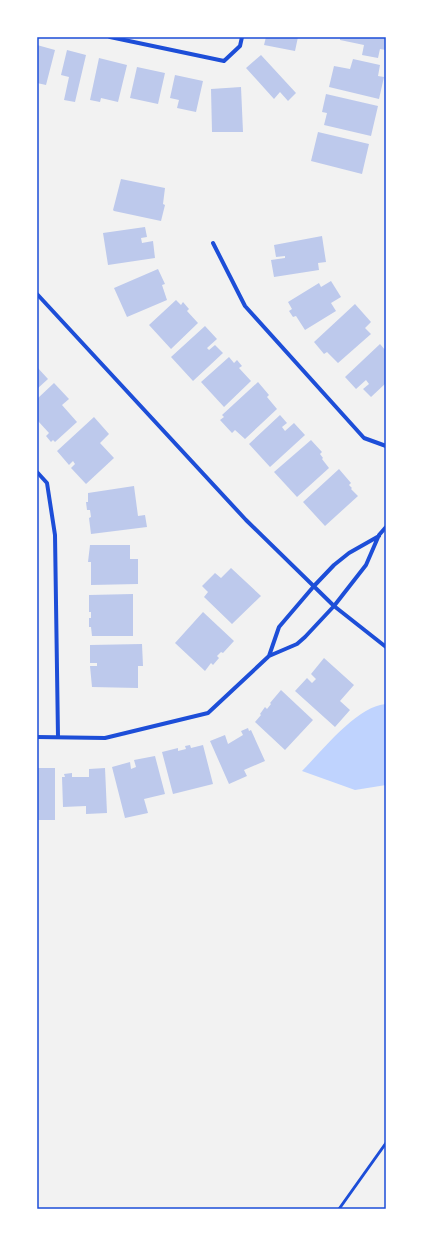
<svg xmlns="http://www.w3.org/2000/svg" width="423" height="1246" font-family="'Golos Text',sans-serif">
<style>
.water{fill:#bfd3fe}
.building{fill:#bdc9ec}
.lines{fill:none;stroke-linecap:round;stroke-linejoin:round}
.service{stroke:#1d4ed8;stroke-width:3}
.minor{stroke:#1d4ed8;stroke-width:4}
.neatline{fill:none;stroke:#1d4ed8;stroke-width:1.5}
</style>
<rect width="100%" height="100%" fill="#f2f2f2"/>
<path class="water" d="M386 704V785L355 790 302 771C322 751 357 706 386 704Z"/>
<path class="building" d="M266 37H298L295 51 264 45Z
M340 37H383L386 39V50L380 49 378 58 362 55 364 45 340 40Z
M37 45 55 50 46 85 37 83Z
M67 50 86 55 75 102 64 100 69 77 61 75Z
M261 55 296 93 288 101 280 92 274 99 246 68Z
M99 58 127 65 118 102 101 98 100 102 90 100Z
M353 59 380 65 378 76 384 77 379 99 329 87 334 66 350 69Z
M137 67 165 73 158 104 130 98Z
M175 75 203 81 196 112 177 108 179 100 170 98Z
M241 87 243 132H212L211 89Z
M326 94 378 106 371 136 324 125 327 113 322 112Z
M318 132 369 144 362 174 311 161Z
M121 179 165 188 163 204 165 205 161 221 114 211 113 210Z
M145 227 147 237 141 238 142 243 153 241 155 258 108 265 103 233Z
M322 236 326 262 318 263 319 270 274 277 271 260 285 258V256L276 257 274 245Z
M158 269 165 284 162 285 167 300 127 317 114 288Z
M331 281 341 297 331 303 336 311 305 330 296 316 293 317 289 311 292 309 288 302 319 283 321 287Z
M176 300 181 305 183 302 189 309 187 311 198 323 171 349 149 325Z
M355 304 371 322 365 328 371 334 338 363 327 352 324 354 314 342Z
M205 326 217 339 207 348 209 350 215 345 223 353 193 381 171 357Z
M380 344 386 351V383L371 397 363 389 369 384 366 380 356 389 345 377Z
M229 357 234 363 237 360 242 366 239 368 251 381 224 407 201 382Z
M37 367 48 379 37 389Z
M258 382 269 395 267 397 277 409 245 439 235 430 232 433 220 420 224 417 222 415Z
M54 383 69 399 62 405 77 422 55 442 53 440 51 442 46 436 49 433 38 421 37 422V399Z
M280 415 287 423 282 427 285 431 294 423 305 435 270 467 249 444Z
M94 417 109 434 100 443 114 458 86 484 71 468 75 464 73 461 69 465 57 451Z
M311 440 322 452 320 454 323 458 322 459 329 468 297 497 274 472Z
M339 469 351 483 349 485 352 488 351 489 358 496 325 526 303 502Z
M134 486 138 516 145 515 147 527 91 534 89 518 91 517 90 510H87L86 502H88V493Z
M90 545H130V559H138V584L91 585V562H88Z
M231 568 261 596 232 624 204 597 208 592 202 586 215 573 221 578Z
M133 594V636H92L91 627H89V618H91V612H89V595Z
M203 612 234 641 223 653 221 652 217 656 219 658 213 665 211 663 205 671 175 643Z
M142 644 143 666H138V688L92 687 90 666H97V663H90V645Z
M324 658 354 685 340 701 350 710 335 727 295 691 307 678 312 683 316 679 311 674Z
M281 690 313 720 285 750 255 722 261 715 260 714 265 707 267 709 271 704 270 703Z
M248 728 249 731 251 730 265 761 244 770 247 776 229 784 210 741 225 735 228 744 243 735 241 731Z
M190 745 191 748 203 745 213 784 173 794 162 752 178 748V751L186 749 185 746Z
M155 756 165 794 144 799 148 813 125 818 112 767 130 762 131 769 136 767 134 760Z
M37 768H55V820H37Z
M105 768 107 813 86 814V806L63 807 62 777H65L64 774 72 773V777H89V769Z"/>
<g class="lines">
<path class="service" d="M339 1209 386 1143"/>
<path class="minor" d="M110 37 224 61 240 46 242 37
M213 243 245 306 364 438 386 446
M37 294 246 520 334 606 386 647
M37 472 47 483 55 535 58 737
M269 656 279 627 314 586 334 565 349 553 379 536
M37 737 105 738 208 713 269 656 297 644 305 637 334 606 366 565 379 535 386 527"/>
</g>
<rect width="423" height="1246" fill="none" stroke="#ffffff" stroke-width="76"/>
<rect x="38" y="38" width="347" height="1170" class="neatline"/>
</svg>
